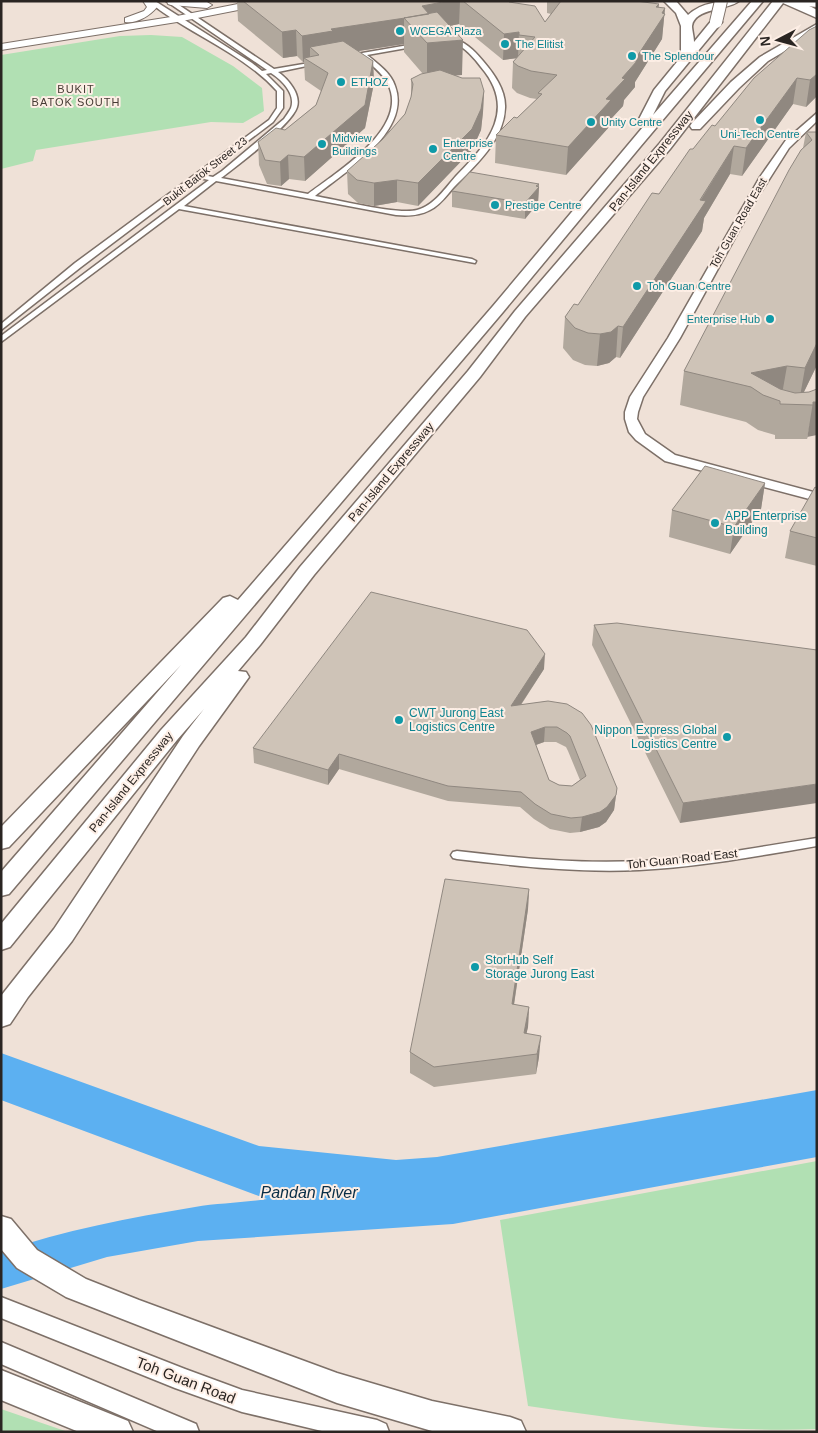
<svg xmlns="http://www.w3.org/2000/svg" width="818" height="1433" font-family="Helvetica,sans-serif">
<style>
.green{fill:#b1e0b3}
.water{fill:#5cb0f1}
.lines{fill:none;stroke-linecap:round;stroke-linejoin:round}
.street-casing{stroke:#7d7068;stroke-width:3}
.secondary-casing{stroke:#7d7068;stroke-width:3}
.primary-casing{stroke:#7d7068;stroke-width:2}
.highway-casing{stroke:#7d7068;stroke-width:3}
.street{fill:#fff;fill-rule:evenodd}
.secondary{fill:#fff;fill-rule:evenodd}
.primary{fill:#fff;fill-rule:evenodd}
.highway{fill:#fff;fill-rule:evenodd}
.highway-bridge-casing{stroke:#7d7068;stroke-width:14;stroke-linecap:butt}
.highway-bridge{stroke:#fff;stroke-width:12}
.wall{fill:#b1a89d;fill-rule:evenodd}
.shaded-wall{fill:#908880}
.building{fill:#cec3b7;stroke:#908880;fill-rule:evenodd}
.culture-dot{fill:#0f9aa8;stroke:#fdeee5;stroke-width:2}
.labels{text-anchor:middle;dominant-baseline:central;stroke-width:4;stroke-linejoin:round;paint-order:stroke}
.far-culture-label{font-size:11px;fill:#0d838f;stroke:#fdeee5;text-anchor:start}
.far-neighbourhood-label{font-size:11px;letter-spacing:1px;fill:#463b34;stroke:#fdeee5}
.far-street-label{font-size:11px;fill:#2a2522;stroke:#fdeee5}
.street-label{font-size:12px;fill:#2a2522;stroke:#fdeee5}
.culture-label{font-size:12px;fill:#0d838f;stroke:#fdeee5;text-anchor:start}
.near-street-label{font-size:15px;fill:#2a2522;stroke:#fdeee5}
.near-water-label{font-size:16px;font-style:italic;fill:#092e47;stroke:#fdeee5}
</style>
<rect width="100%" height="100%" fill="#efe1d7"/>
<path class="green" d="M151 35 182 37 233 66 262 88 264 111 243 123 211 122 36 150 33 161 1 169V55L120 36Z
M817 1161V1429C720 1433 623 1420 528 1406L500 1220Z
M1 1409 68 1432H1Z"/>
<path class="water" d="M1 1053 259 1146 396 1160 437 1157 817 1090V1157L453 1224 198 1241 107 1257 1 1289V1252C64 1230 129 1218 195 1207 218 1203 243 1203 267 1199L1 1100Z"/>
<g class="lines">
<g class="street-casing">
<path id="street" d="M148 1H155L252 63 262 71 267 70 166 1H173L274 69 321 61V63L278 72C288 79 301 94 297 107 292 124 237 166 221 178L308 194C337 172 410 128 388 84 382 72 370 64 361 56L347 59 344 57 345 56 420 43 421 44 418 46 367 55C377 63 391 73 395 86 412 131 345 172 315 196 338 200 398 215 417 210 434 206 446 187 457 175 489 143 517 109 481 67 475 59 468 51 460 46 455 43 450 42 446 40L449 38C464 40 474 50 483 61 494 74 506 90 505 108 504 140 475 166 454 187 447 195 440 205 430 210 419 216 407 216 396 215L216 181 184 206 472 259 476 261 475 263 179 209 1 342V336L209 180 199 178 81 267 1 330V324L75 263 269 120 277 108V91C242 52 188 34 148 1ZM271 73C282 80 296 94 291 108 289 112 286 116 284 119L222 171 213 177 203 175 273 122 283 108V91L266 74Z
M817 838V846C758 856 699 867 639 870 579 873 517 866 457 859L453 858 451 855 453 852 457 851C517 858 579 864 639 861 699 859 758 847 817 838Z"/>
</g>
<g class="secondary-casing">
<path id="secondary" d="M817 113V121L789 148 754 203 680 338 643 397 638 412 637 419 645 434 675 455 817 493V501L665 461 636 440 629 432 625 419V412L630 397 668 338 760 177 786 140Z
M1 1297 185 1369 242 1390 377 1420 386 1424 389 1432H326L242 1412 175 1388 1 1318Z
M1 1342 196 1424 199 1432H159L1 1364Z"/>
</g>
<g class="primary-casing">
<path id="primary" d="M143 1H153L157 7C150 16 136 24 125 22V18L144 11 147 7Z
M167 1 207 2 212 5 207 8 171 5 168 4Z
M253 1H274L269 4 177 22 1 50V44L177 16Z
M781 1H817V7L786 4Z"/>
</g>
<g class="highway-casing">
<path id="highway" d="M664 1H676L688 15C702 2 721 1 739 1 729 10 694 8 692 26 692 30 694 37 694 42L712 20 716 19 722 22 665 91 653 115 752 1H763L640 147 503 312 9 894 1 896V872L181 665 9 847 1 849V827L223 598 230 596 238 600 493 306 643 127 637 123 654 90 681 57V26L676 13Z
M773 1C790 1 802 1 817 10V18L783 3 670 149 525 317 480 377 314 575 260 645 238 671 246 672 249 677 199 746 72 941 28 997 10 1024 1 1027V996L54 929 183 736 204 709 177 740 10 947 1 950V924L161 730 246 637 300 567 468 371 515 311 660 143Z
M817 24V32L768 61 739 88 700 129H692L690 126 692 123 731 82 760 57Z
M1 1216 11 1219 37 1250 86 1279 139 1300 337 1373 432 1401 510 1417 521 1421 526 1432 432 1431 337 1403 66 1297 17 1268 1 1249Z
M1 1370 128 1421 133 1432H79L1 1400Z"/>
</g>
<use href="#street" class="street"/>
<use href="#secondary" class="secondary"/>
<use href="#primary" class="primary"/>
<use href="#highway" class="highway"/>
<g class="highway-bridge-casing">
<path id="highway-bridge" d="M716 22 721 1"/>
</g>
<use href="#highway-bridge" class="highway-bridge"/>
</g>
<path class="wall" d="M237 1H509V2L545 22 551 14 547 13V1H636L658 8H665L662 39 635 82V87L624 100 623 106 609 121V127L566 175 495 163 496 135 517 118 537 99 530 98 517 93 512 88 513 62 517 58 503 60 459 24 450 26 462 75H455L484 91 483 112 481 130 472 150 418 206 397 202 374 206 358 203 348 194 347 171 382 140 405 114 411 98V79L423 74 404 52V44L358 51 373 61 374 83 365 128 305 181 289 179 281 186 267 184 259 165 258 142 285 130 316 105 321 91 305 80 304 62H303L297 56 283 58 238 21Z
M817 26V96L806 107 793 104 742 176 730 174 704 218 702 231 620 358 616 357 609 363 597 366 585 365 573 360 563 348 565 317 578 305 659 194 693 149 715 126Z
M806 132H817V365L804 392H809L817 389 807 439H775V435L758 430 746 422 680 405 684 371 803 148Z
M539 184 538 203 525 219 452 207V191Z
M765 483 761 509 730 554 669 537 672 510Z
M817 488V566L785 558 790 531Z
M594 625 817 650 680 823 592 645Z
M544 669 521 705 548 701 617 788 614 810 606 822 599 827 580 832 570 833 550 829 534 819 520 807 448 801 339 769 328 785 254 763 253 748ZM544 742H556L566 747 568 751 580 780 572 786 559 785 549 780 536 745Z
M529 889 528 909 514 1005 529 1007 528 1027 526 1034 539 1057 536 1074 434 1087 410 1073V1052Z"/>
<path class="shaded-wall" d="M448 1H460L459 24 430 30 422 6Z
M659 4 657 26 662 13 665 8 662 39 635 82V87L624 100 623 106 609 121V127L566 175 568 147 606 99 634 61 656 7Z
M404 18V44L333 55H319L310 47V61L304 58V62H303L302 36 331 29Z
M296 30 297 56 283 58 282 32Z
M519 32 518 58 503 60 504 34Z
M463 40 462 75 427 78V43Z
M373 61 374 83 365 128 305 181 304 157Z
M817 74V96L806 107 810 80Z
M797 78 793 104 742 176 746 148Z
M484 91 483 112 481 130 472 150 418 206V183Z
M734 146 730 174 704 218 702 231 620 358 623 327Z
M288 155 289 179 281 186 280 162Z
M397 180V202L374 206V183Z
M539 184 538 188 539 187 538 203 525 219V203Z
M618 326 616 357 609 363 597 366 600 334Z
M817 343V365L799 402 805 368Z
M787 366 781 400 751 373Z
M813 402H817V435L807 437V439Z
M765 483 761 509 730 554 734 527Z
M545 654 544 669 510 721 511 706Z
M545 727 544 742 530 747 531 732Z
M339 754V769L328 785V770Z
M817 784V803L680 823 683 803Z
M616 795 614 810 606 822 599 827 580 832 582 817Z
M529 889 528 909 511 1024 512 1004Z
M529 1007 528 1027 522 1053 524 1033Z
M541 1036 539 1057 536 1074 537 1054Z"/>
<path class="building" d="M243 1H448L422 6 429 14 404 18H405L331 29 333 31 302 36 296 30 282 32Z
M463 1H509V2L535 6 545 22 561 1H636L659 4 656 7 665 8 662 13 665 14 634 61H637L622 78 625 79 606 99 611 100 568 147 496 135 514 117 517 118 542 94 538 93 557 75 531 71 518 66 513 62 535 37 519 35V32L504 34Z
M437 12 463 40 427 43 404 18Z
M817 26V74L810 80 797 78 746 148 734 146 700 200 706 201 623 327 618 326 611 332 600 334 588 333 575 328 565 317 574 304 578 305 652 193 659 194 690 149H693L712 125 715 126 754 78 809 30Z
M343 41 373 61 365 105 304 157 288 155 280 162 265 160 258 142 276 128 285 130 316 105 328 73 304 58 319 55 310 47Z
M440 70 462 78H480L484 91 481 109 472 129 418 183 397 180 374 183 357 180 347 171 382 140 405 114 411 97 413 84 411 79 421 74Z
M806 132H817V343L805 368 787 366 751 373 780 389 795 393 809 392 817 389V402H813V405L780 404V401L763 395 751 387 684 371 789 170 801 150 812 140Z
M470 172 539 184 536 186 539 187 525 203 452 191Z
M705 466 765 483 734 527 672 510Z
M815 487 817 488V538L790 531Z
M371 592 527 630 545 654 511 706 548 701 567 704 582 713 591 725 617 788 616 795 607 807 600 812 582 817 571 818 551 814 535 804 521 792 448 786 339 754 328 770 253 748ZM545 727H557L567 733 570 736 586 776 572 786 559 785 549 780 531 732Z
M617 623 817 650V784L683 803 594 625Z
M445 879 529 889 512 1004 529 1007 524 1033 541 1036 537 1054 434 1067 410 1052Z"/>
<g class="culture-dot">
<circle cx="400" cy="31" r="5"/>
<circle cx="505" cy="44" r="5"/>
<circle cx="632" cy="56" r="5"/>
<circle cx="341" cy="82" r="5"/>
<circle cx="760" cy="120" r="5"/>
<circle cx="591" cy="122" r="5"/>
<circle cx="322" cy="144" r="5"/>
<circle cx="433" cy="149" r="5"/>
<circle cx="495" cy="205" r="5"/>
<circle cx="637" cy="286" r="5"/>
<circle cx="770" cy="319" r="5"/>
<circle cx="715" cy="523" r="5"/>
<circle cx="399" cy="720" r="5"/>
<circle cx="727" cy="737" r="5"/>
<circle cx="475" cy="967" r="5"/>
</g>
<g class="labels">
<g class="far-culture-label">
<text x="410" y="31">WCEGA Plaza</text>
<text x="515" y="44">The Elitist</text>
<text x="642" y="56">The Splendour</text>
<text x="351" y="82">ETHOZ</text>
<text x="601" y="122">Unity Centre</text>
<text x="760" y="134" text-anchor="middle">Uni-Tech Centre</text>
<text x="332" y="138">Midview<tspan x="332" dy="13">Buildings</tspan></text>
<text x="443" y="143">Enterprise<tspan x="443" dy="13">Centre</tspan></text>
<text x="505" y="205">Prestige Centre</text>
<text x="647" y="286">Toh Guan Centre</text>
<text x="760" y="319" text-anchor="end">Enterprise Hub</text>
</g>
<g class="far-neighbourhood-label">
<text x="76" y="89">BUKIT<tspan x="76" dy="13">BATOK SOUTH</tspan></text>
</g>
<g class="far-street-label">
<text transform="translate(205 171) rotate(-38)">Bukit Batok Street 23</text>
<text transform="translate(738 223) rotate(-60)">Toh Guan Road East</text>
</g>
<g class="street-label">
<text transform="translate(651 161) rotate(-51)">Pan-Island Expressway</text>
<text transform="translate(391 472) rotate(-50)">Pan-Island Expressway</text>
<text transform="translate(131 782) rotate(-51)">Pan-Island Expressway</text>
<text transform="translate(682 859) rotate(-6)">Toh Guan Road East</text>
</g>
<g class="culture-label">
<text x="725" y="516">APP Enterprise<tspan x="725" dy="14">Building</tspan></text>
<text x="409" y="713">CWT Jurong East<tspan x="409" dy="14">Logistics Centre</tspan></text>
<text x="717" y="730" text-anchor="end">Nippon Express Global<tspan x="717" dy="14">Logistics Centre</tspan></text>
<text x="485" y="960">StorHub Self<tspan x="485" dy="14">Storage Jurong East</tspan></text>
</g>
<g class="near-street-label">
<text transform="translate(186 1380) rotate(21)">Toh Guan Road</text>
</g>
<g class="near-water-label">
<text x="309" y="1192">Pandan River</text>
</g>
</g>
<rect width="818" height="1433" fill="none" stroke="#2a2522" stroke-width="5"/>
<g transform="translate(778 40) rotate(264)" stroke="#fdeee5" stroke-width="4" paint-order="stroke">
<path d="M0-4L9 19L0 12L-9 19Z" fill="#2a2522"/>
<text y="-8" font-size="14" font-weight="bold" text-anchor="middle" fill="#2a2522">N</text>
</g>
</svg>
